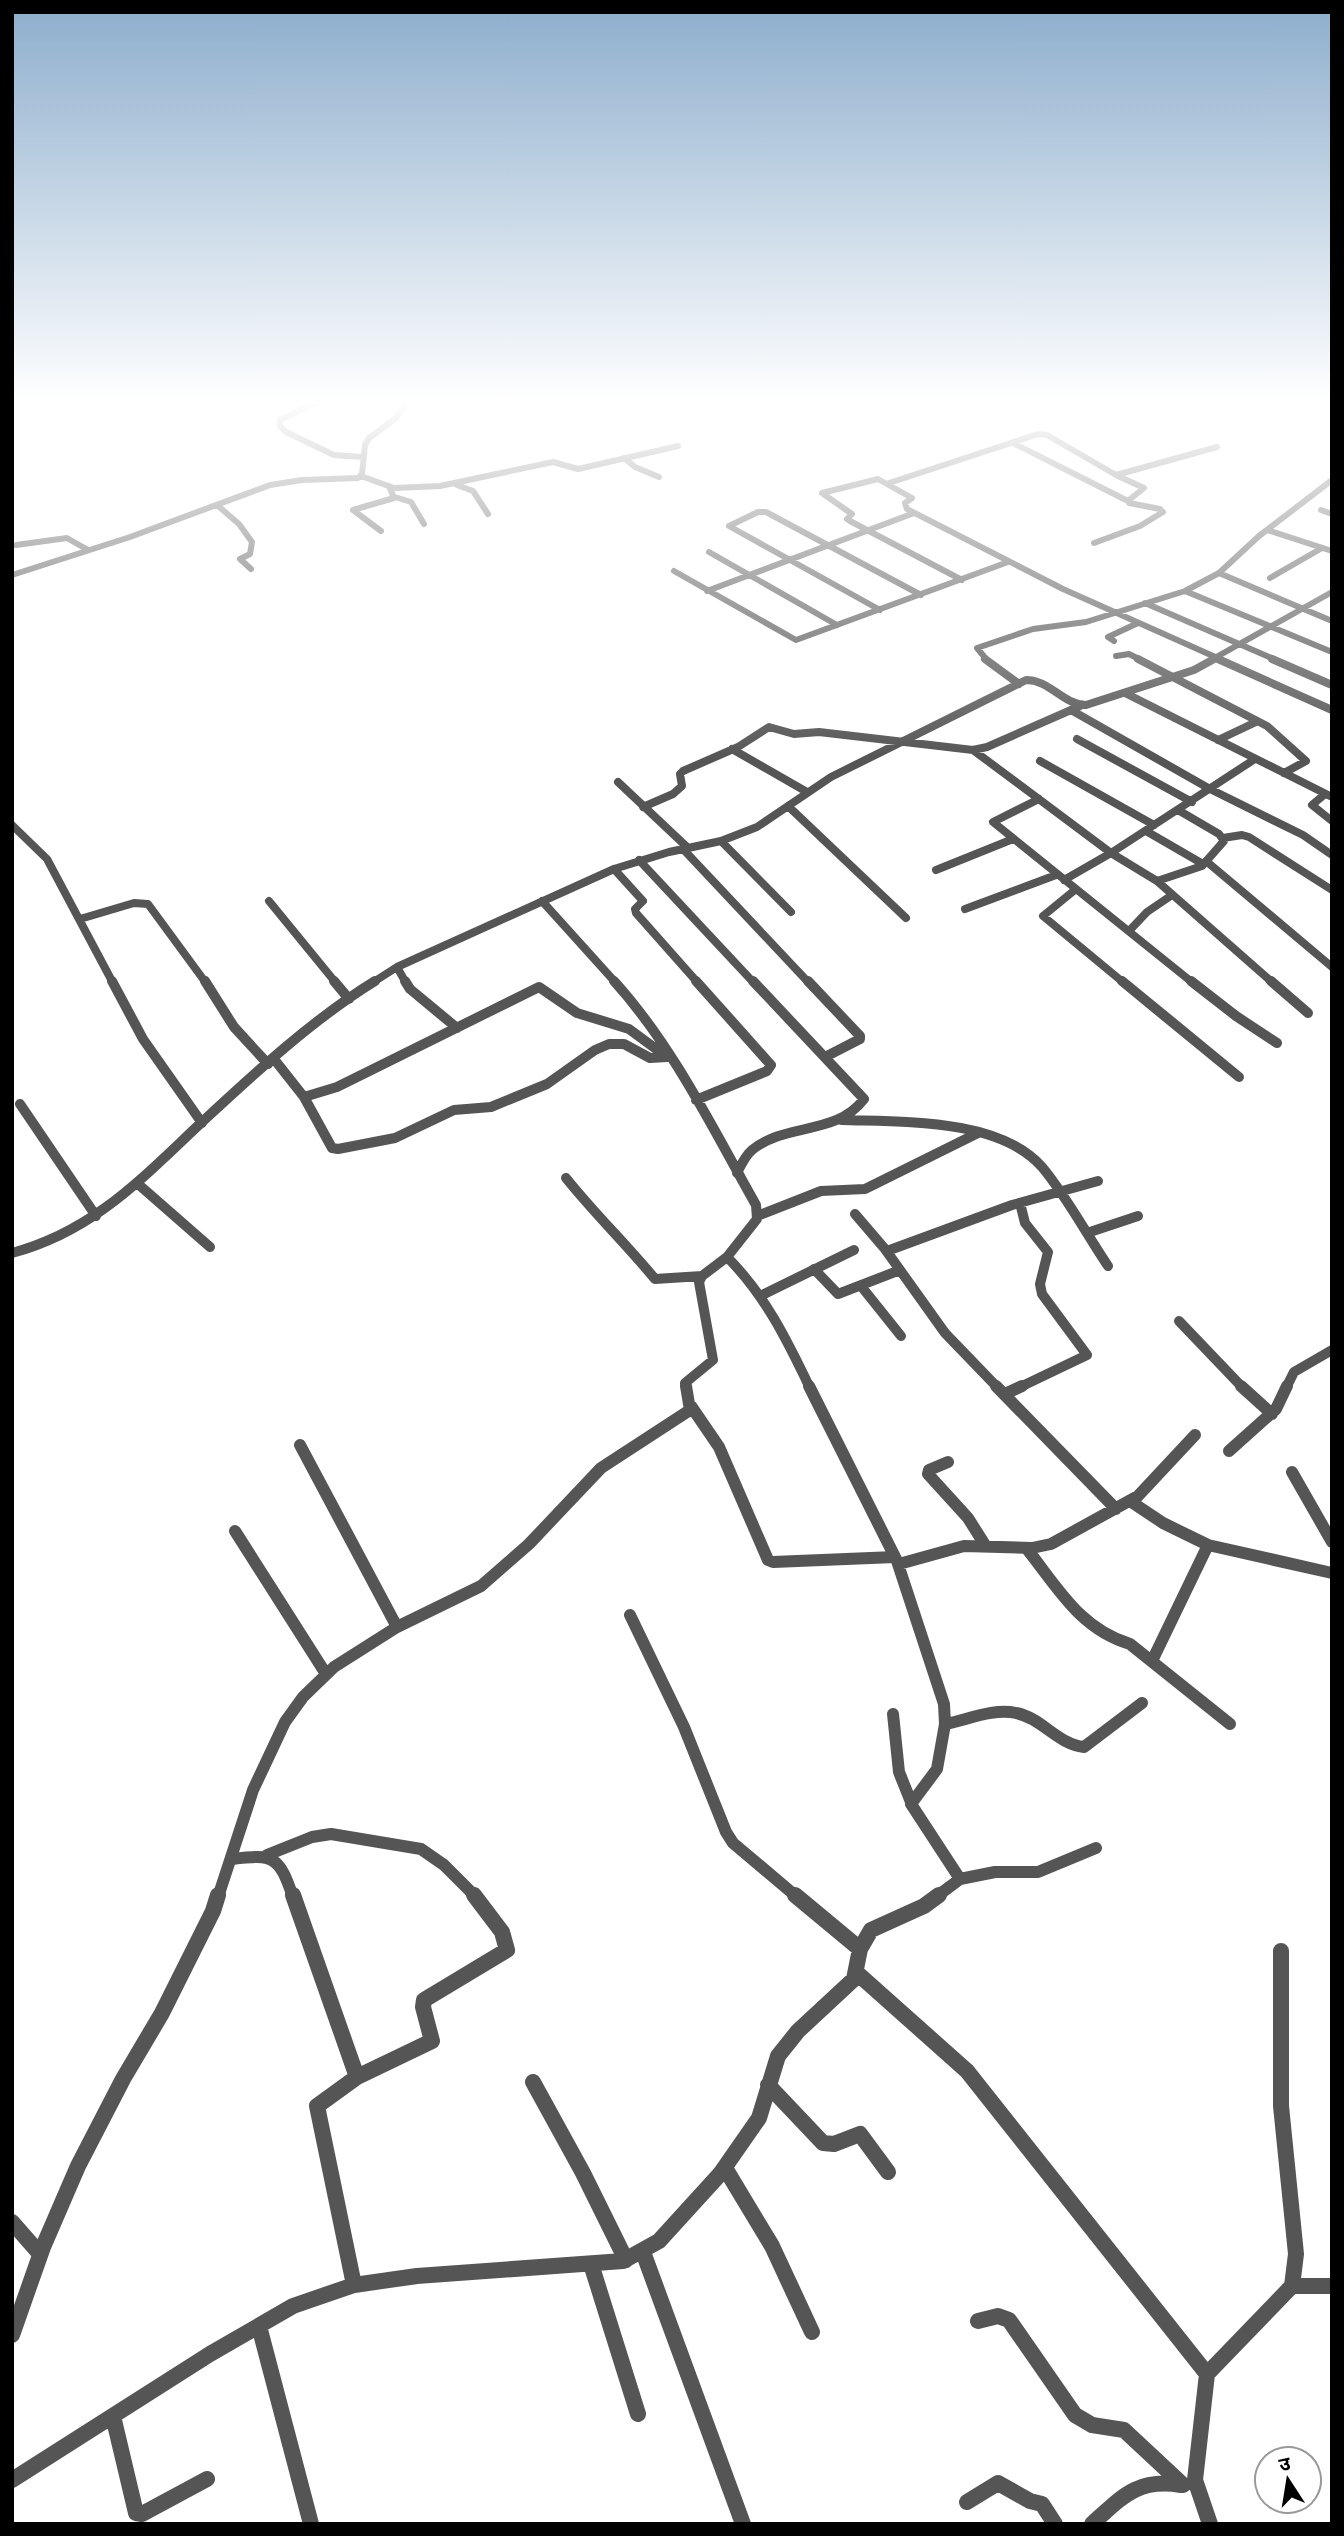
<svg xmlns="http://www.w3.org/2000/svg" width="1344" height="2536" font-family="Roboto,'Noto Sans Devanagari',sans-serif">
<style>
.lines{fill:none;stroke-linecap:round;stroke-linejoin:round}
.minor-far4{stroke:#555;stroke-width:6}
.minor-far3{stroke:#555;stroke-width:8}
.minor-far2{stroke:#555;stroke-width:10}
.minor-far1{stroke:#555;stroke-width:12}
.minor{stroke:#555;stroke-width:16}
</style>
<rect width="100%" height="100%" fill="#fff"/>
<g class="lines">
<path class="minor-far4" d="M315 403 280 420V426L286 432 334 455 363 457
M1013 443 1128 501
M624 458 635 467 659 477
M361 476 394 488 440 486 553 462 578 469 678 446
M889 483 1038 434 1047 435 1116 475 1217 447
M457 485 473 491 488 514
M395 497 411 502 424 524
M217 505 239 524 252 542 250 554 240 559 251 569
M1321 510 1332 514
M1267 530 1332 551
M381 531 353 510 394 498 389 486
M1094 543 1140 526 1163 512 1160 509 1129 503V500L1144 488 1118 476
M16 545 67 538 88 550
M709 552 837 625
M674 571 796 640 1008 562
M1219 573 1332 621
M12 575 130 537 270 485 302 480 358 478 362 474 365 445 369 438 396 418 406 403
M1270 578 1322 548
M962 580 850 521 847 519 852 514 822 493 878 479 912 498 905 503 907 509 1063 589 1222 660
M707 591 914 513
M1185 591 1332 652
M1145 603 1276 660
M880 610 729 526 758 512H766L921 595
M1114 641 1108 637 1138 623
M1116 656 1129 654 1141 660
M987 660 977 648 1033 629 1086 622 1185 591 1219 573 1259 536 1332 480
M1211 660 1332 592"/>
<path class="minor-far3" d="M985 659 1019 684
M1138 659 1267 726 1306 761 1284 773
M1218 659 1332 710
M1272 659 1332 685
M1125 693 1332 797
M1071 710 1210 789 1303 835 1332 855
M1077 739 1192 802
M1218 740 1256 722
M732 749 807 792
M973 750 1111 853 1157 881 1273 983
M1040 761 1154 825
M618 782 688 848
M1325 794 1312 805 1332 821
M1039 799 993 822 1193 983
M788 806 906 918
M643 807 673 794 682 786 680 774 683 771 738 747 769 727 794 734 819 732 973 750 987 747 1080 706
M12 825 47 859 113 983
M1146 831 1203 864
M1223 838 1242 835 1249 837 1332 890
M721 841 791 912
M683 849 809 983
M639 860 754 983
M1206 861 1332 967
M614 869 643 901 635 909 636 913 698 983
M936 870 1013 839
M1064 880 1111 853 1255 759
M1157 881 1202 866 1224 841 1219 834 1178 810
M1076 889 1043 916 1124 983
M269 901 336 983
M542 901 616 983
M965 909 1056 875
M80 919 134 903 148 904 206 983
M1129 931 1147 912 1172 895
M397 967 406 983
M372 983 397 967 614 869 669 852 721 841 757 827 831 777 1026 680C1050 680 1062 704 1086 705L1194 670 1214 659"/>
<path class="minor-far2" d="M112 981 143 1039 202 1123
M205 981 234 1027 268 1064
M334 981 349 999
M405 981 410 989 457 1028
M614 981C673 1046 713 1129 756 1205L757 1219 727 1257 702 1276 699 1282 713 1360 685 1383 686 1388
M808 981 860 1036V1039L825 1057
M1122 981 1239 1077
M1191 981 1236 1016 1277 1043
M1271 981 1308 1013
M274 1059 304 1097 332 1148 338 1149 395 1138 454 1110 491 1107 547 1084 595 1050 609 1044H624L650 1058 667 1057
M304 1097 337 1087 539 987 577 1013 629 1029 667 1057
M696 1100 767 1071 771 1065 696 981
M20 1104 96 1216
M842 1120C902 1122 999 1118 1042 1167 1065 1194 1087 1235 1108 1266
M737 1173C741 1165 745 1156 752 1150 786 1122 836 1136 864 1099L753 981
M566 1178C594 1213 626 1244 655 1279L702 1276
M138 1184 210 1247
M855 1214 885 1249 945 1333 998 1388
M757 1216 821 1191 865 1189 978 1133
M1087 1233 1138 1216
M887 1251 1012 1205 1098 1181
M12 1253C94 1231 142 1178 202 1122 256 1072 312 1020 375 981
M727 1257C765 1295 787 1340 810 1388
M814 1269 838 1294 900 1270
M861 1286 901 1336
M760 1296 854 1250
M1179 1321 1243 1388
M1018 1388 1087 1355 1042 1294 1040 1284 1048 1252 1025 1223 1020 1203
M1286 1388 1294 1372 1332 1350"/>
<path class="minor-far1" d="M809 1386 897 1561 944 1704 945 1724 937 1769 911 1804 960 1879 936 1897
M996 1386 1116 1509
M1241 1386 1272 1414
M1005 1394 1022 1386
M691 1406 719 1447 768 1560 773 1562 895 1557
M300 1445 397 1627
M1229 1451 1276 1409 1287 1386
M948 1462 929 1470 928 1474 968 1518 985 1545
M1292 1472 1332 1542
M1130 1501 1163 1523 1208 1545 1332 1573
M235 1531 326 1674
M1027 1549C1058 1588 1080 1629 1130 1644L1230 1724
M899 1564 964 1546 1032 1548 1051 1544 1138 1496 1195 1435
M630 1615 684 1727 726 1832 733 1843 797 1897
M1152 1661 1208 1545
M893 1714 899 1772 911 1802
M945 1724C967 1720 993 1708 1016 1713 1042 1718 1057 1744 1084 1747L1142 1703
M267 1855 312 1837 331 1834 421 1849 444 1865 476 1897
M232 1859C274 1854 279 1856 293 1897
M960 1879 995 1872H1038L1096 1848
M218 1897 253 1790 285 1722 303 1697 334 1667 397 1627 481 1586 529 1544 601 1468 690 1410 686 1386"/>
<path class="minor" d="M293 1895 357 2077
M795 1895 860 1949
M857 1973 967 2071 1207 2374 1195 2480 1210 2524
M533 2082 583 2173 626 2260
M768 2085 823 2143 834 2144 860 2134 888 2172
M725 2168 772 2246 812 2332
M12 2222 40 2254
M643 2252 743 2524
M591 2264 638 2414
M354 2285 317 2106 357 2077 432 2041 423 2007 424 2000 507 1950 502 1932 474 1895
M1292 2286H1332
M978 2321 998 2316 1009 2320 1075 2415 1092 2425 1124 2430 1183 2485
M259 2326 311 2524
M12 2335 43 2247 78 2166 123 2079 162 2013 213 1911 218 1895
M1207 2374 1292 2286 1296 2254 1281 2106V1951
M113 2416 136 2513 142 2514 207 2479
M12 2480 210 2354 293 2306 354 2285 417 2276 623 2261 659 2241 720 2174 759 2118 778 2056 798 2031 854 1979 860 1949 871 1930 924 1906 939 1895
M967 2502 998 2483 1030 2501 1042 2504 1055 2524
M1092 2524C1122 2497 1137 2478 1181 2485"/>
</g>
<linearGradient id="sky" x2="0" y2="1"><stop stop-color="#8cadcc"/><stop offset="0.53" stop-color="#fff"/><stop offset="1" stop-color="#fff" stop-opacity="0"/></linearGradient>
<rect width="1344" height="758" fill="url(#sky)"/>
<rect width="1344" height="2536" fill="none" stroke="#000000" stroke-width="28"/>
<g transform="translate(1288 2480) rotate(348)"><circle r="33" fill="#ffffff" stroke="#999999" stroke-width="2"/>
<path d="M0-5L12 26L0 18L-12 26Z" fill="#000000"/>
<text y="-10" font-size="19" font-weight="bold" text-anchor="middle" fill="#000000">उ</text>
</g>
</svg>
